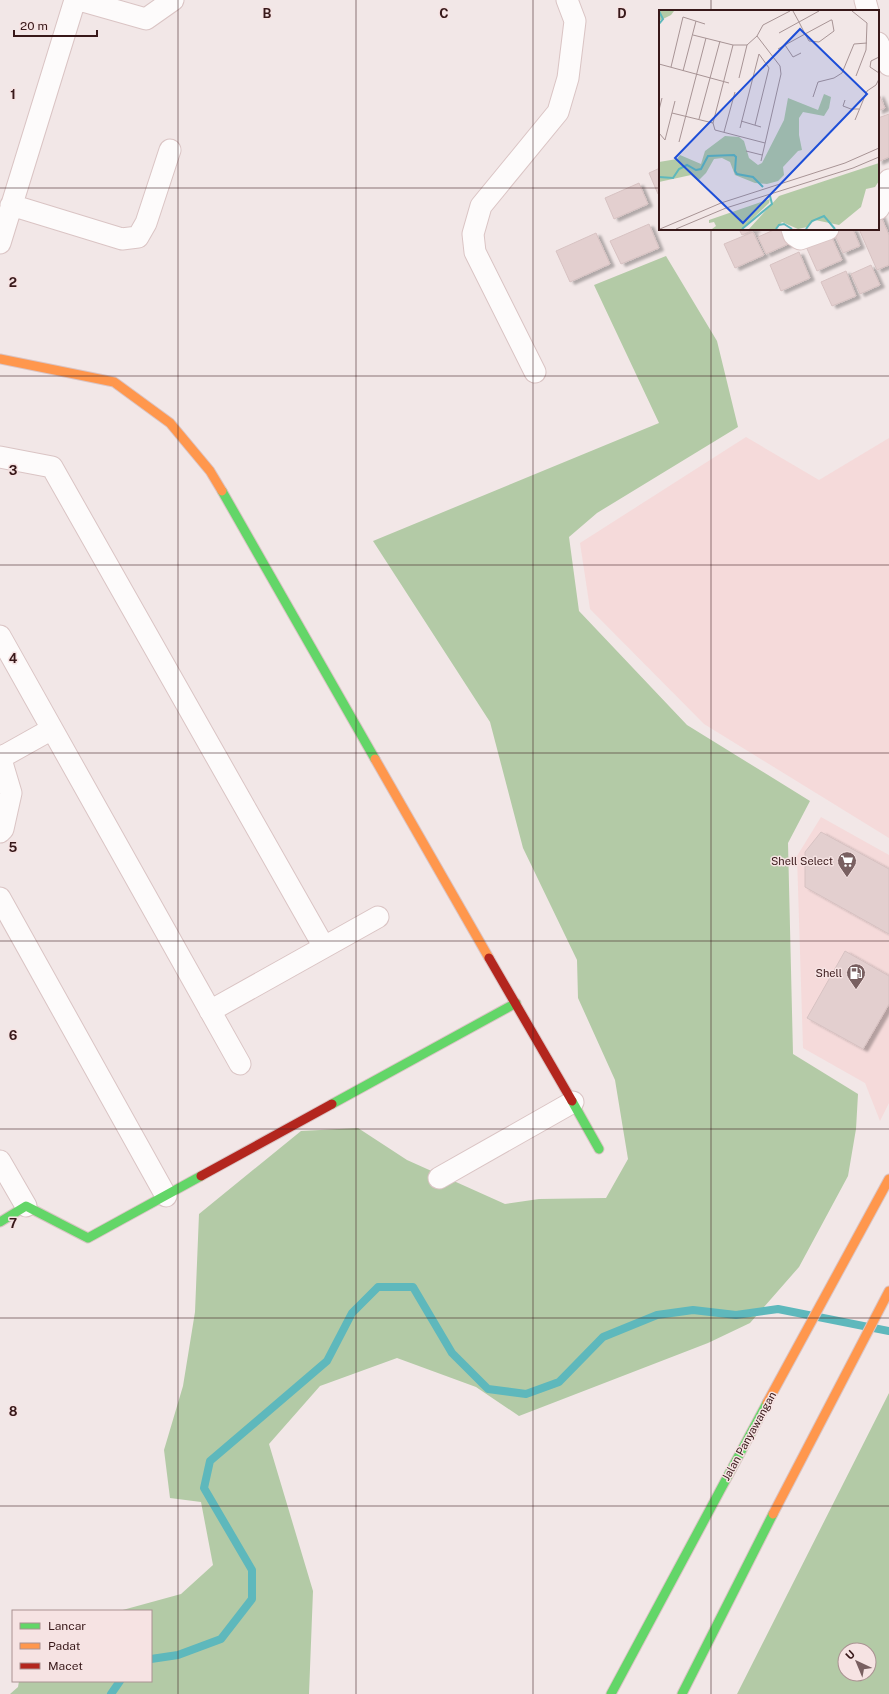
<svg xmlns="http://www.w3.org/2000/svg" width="889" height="1694" font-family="'Public Sans',sans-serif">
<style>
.built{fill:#f5dada}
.forest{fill:#b3caa6;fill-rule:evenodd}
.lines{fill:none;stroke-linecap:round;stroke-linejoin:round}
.stream{stroke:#5eb8bc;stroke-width:8}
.building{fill:#e3cfcf;stroke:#d7c2c2;filter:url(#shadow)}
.street-casing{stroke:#dac4c4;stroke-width:23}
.fast-casing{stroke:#dac4c4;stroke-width:11}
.slow-casing{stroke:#dac4c4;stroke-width:11}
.jam-casing{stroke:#dac4c4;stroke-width:11}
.street{stroke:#fdfbfb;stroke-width:21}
.fast{stroke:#63d668;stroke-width:9}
.slow{stroke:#ff974d;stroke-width:9}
.jam{stroke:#b3261e;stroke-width:9}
.grid{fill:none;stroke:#381819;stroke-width:1;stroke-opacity:0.55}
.labels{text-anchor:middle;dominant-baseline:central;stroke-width:3;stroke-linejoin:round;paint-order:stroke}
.poi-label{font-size:11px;fill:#381819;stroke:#f6e3e3;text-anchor:end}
.street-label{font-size:11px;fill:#381819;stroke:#f6e3e3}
.inset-river{fill:none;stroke:#5eb8bc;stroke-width:2}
.inset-road{fill:none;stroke:#a89495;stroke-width:1}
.view{fill:#1d4ed8;fill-opacity:0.15;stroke:#1d4ed8;stroke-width:2}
.inset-edge{fill:none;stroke:#381819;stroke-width:2}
.grid-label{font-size:13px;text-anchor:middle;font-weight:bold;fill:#381819;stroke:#f6e3e3;stroke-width:3;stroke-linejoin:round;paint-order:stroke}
</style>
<defs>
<filter id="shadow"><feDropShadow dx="4.5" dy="2.5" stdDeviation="1" flood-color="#0004"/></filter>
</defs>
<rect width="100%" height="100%" fill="#f2e7e7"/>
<path class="built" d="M746 437 819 480 889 438V838L704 724 590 609 580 543Z
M821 817 889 855V1103L880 1121 865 1083 803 1048 797 856Z"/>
<path class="forest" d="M666 256 717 341 738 427 597 513 569 537 579 611 687 725 810 801 788 843 793 1054 858 1094 856 1129 848 1176 799 1267 750 1323 708 1343 519 1416 476 1387 397 1358 320 1386 269 1444 313 1591 309 1694H10L18 1687 19 1681H151V1611H119L181 1594 213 1565 201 1502 170 1498 164 1450 183 1386 195 1312 199 1214 301 1131 358 1128 407 1160 505 1204 539 1199 606 1198 628 1159 615 1080 578 998 577 960 523 848 490 722 373 541 659 423 594 285Z
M889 1393V1694H737ZM845 1650H869V1674H845Z"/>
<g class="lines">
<path class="stream" d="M151 1659 178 1655 221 1639 252 1599V1570L204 1488 210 1461 327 1361 352 1313 378 1287H413L452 1353 488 1389 526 1394 559 1382 603 1337 657 1315 693 1310 736 1315 778 1309 889 1331
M111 1694 120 1681"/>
</g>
<path class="building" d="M879 94 885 108 878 111V95Z
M889 114V157L878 162V118Z
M660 168V193L658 194 649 173Z
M639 183 648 204 614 219 605 198Z
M880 214 889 235V265L877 270 859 229H878V215Z
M649 224 659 248 621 264 610 241Z
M739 229H756L742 235Z
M776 229H788L793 242 766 254 758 237Z
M842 229H853L860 246 843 253 834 233Z
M829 231 842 260 817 271 804 242Z
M753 232 764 255 735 268 724 244Z
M596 233 610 264 570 282 556 251Z
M799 252 810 278 781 291 770 265Z
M871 265 880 285 860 294 851 274Z
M846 271 856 296 832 306 821 282Z
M821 832 889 869V934L805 887V852Z
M845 951 889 976V1004L863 1049 807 1018Z"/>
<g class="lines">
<g class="street-casing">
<path id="street" d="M79 0 146 19 173 0
M865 0 868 11
M878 43 889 65
M11 205 122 239 138 237 146 223 170 150
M878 209C885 200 882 189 889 180
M792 229 794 235 800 239 828 229
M0 243 75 0
M535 372 475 252 473 234 481 206 558 112 568 78 575 21 567 0
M0 457 52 467 324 947
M0 636 240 1064
M0 756 11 793 3 829 0 832
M2 757 52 729
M0 898 166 1196
M210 1011 378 917
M0 1161 26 1206
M439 1178 573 1102"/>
</g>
<g class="fast-casing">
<path id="fast" d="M222 491 375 759
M572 1101 599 1149
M332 1104 516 1003
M0 1222 26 1206 88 1238 201 1176
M611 1694 767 1403
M682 1694 773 1514"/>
</g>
<g class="slow-casing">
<path id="slow" d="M0 359 114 382 170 423 210 471 222 491
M375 759 489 958
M767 1403 889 1179
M773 1514 889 1291"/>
</g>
<g class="jam-casing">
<path id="jam" d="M489 958 572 1101
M201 1176 332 1104"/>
</g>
<use href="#street" class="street"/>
<use href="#fast" class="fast"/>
<use href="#slow" class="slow"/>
<use href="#jam" class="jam"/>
</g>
<path class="grid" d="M178 0V1694M356 0V1694M533 0V1694M711 0V11M0 188H660M878 188H889M711 229V1694M0 376H889M0 565H889M0 753H889M0 941H889M0 1129H889M0 1318H889M0 1506H889"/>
<defs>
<g id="supermarket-pin" transform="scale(1)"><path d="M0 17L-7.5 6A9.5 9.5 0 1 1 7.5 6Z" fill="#796061" stroke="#f6e3e3"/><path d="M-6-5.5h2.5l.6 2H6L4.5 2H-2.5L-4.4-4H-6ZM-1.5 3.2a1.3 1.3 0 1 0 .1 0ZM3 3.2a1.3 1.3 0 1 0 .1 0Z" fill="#fff"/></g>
<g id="fuel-pin" transform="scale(1)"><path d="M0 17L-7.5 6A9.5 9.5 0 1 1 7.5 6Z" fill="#796061" stroke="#f6e3e3"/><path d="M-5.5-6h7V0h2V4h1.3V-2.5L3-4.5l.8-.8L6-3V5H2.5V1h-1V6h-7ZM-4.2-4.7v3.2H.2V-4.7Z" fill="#fff"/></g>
</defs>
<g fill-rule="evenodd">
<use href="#supermarket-pin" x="847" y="861"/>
<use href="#fuel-pin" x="856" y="973"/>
</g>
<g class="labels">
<g class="poi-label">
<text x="833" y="861">Shell Select</text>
<text x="842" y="973">Shell</text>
</g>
<g class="street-label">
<text transform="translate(749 1436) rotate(-61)">Jalan Panyawangan</text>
</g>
</g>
<g transform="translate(659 10)">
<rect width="220" height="220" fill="#f2e7e7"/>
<path d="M0 1H15L12 5 0 11ZM165 84 172 87 170 98 165 106 144 102 140 108V125L143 140 139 141 124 157 125 165 119 171 108 174 96 173 76 165 71 152 63 148 55 149 47 163 39 171 32 165 0 172V152L18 149 21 145 42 154 46 141 66 126 80 127 85 131 90 148 99 155 103 153 125 110 129 88 159 100ZM220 153V171L216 177 207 179 202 197 180 215 156 210 148 217 139 219 123 212 117 219H90L120 186ZM111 189 110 193 83 219H53L57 216 55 212 50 213V210Z" fill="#b3caa6"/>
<path class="inset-river" d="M0 1 4 9 0 14M0 167 14 168 20 159 28 155 37 160 42 159 49 146 75 145 77 147 76 161 78 164 94 167 104 177M83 219 113 194 111 186M117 219 120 215 125 214 133 219M147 219 153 211 165 206 176 219"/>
<path class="inset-road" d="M193 1 208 13 207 40 197 66M120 23 160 1M34 25 74 35H88L98 26M126 35 134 47 142 43M119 39 126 35 146 24 172 10H173L175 21 160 32 150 31 146 24 140 12 134 1M220 47 212 51 211 57 220 63M0 54 70 73M12 57 24 7 46 14M24 61 37 11M80 68 88 35M154 87 159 72 175 68 183 63 195 34 208 33M186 90 184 96 192 99H200M0 100 3 88M13 103 54 113 56 120 106 133M40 109 61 31M196 110 208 81 217 75 220 69M82 111 102 117M54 113 74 35M81 118 100 44 110 58 96 115M65 122 76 82M0 123 6 130 16 91M20 132 47 28M87 141 103 145M102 151 122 64 121 56 98 26 104 15 131 1M1 219 62 193 186 153 220 138M17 219 67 198 194 158 220 147"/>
<path class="view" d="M141 19 208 84 84 213 16 148Z"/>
<rect width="220" height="220" class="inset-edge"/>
</g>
<g class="grid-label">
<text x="267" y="18">B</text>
<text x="444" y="18">C</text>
<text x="622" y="18">D</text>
<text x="13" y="99">1</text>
<text x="13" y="287">2</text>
<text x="13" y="475">3</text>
<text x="13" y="663">4</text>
<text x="13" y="852">5</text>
<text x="13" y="1040">6</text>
<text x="13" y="1228">7</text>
<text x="13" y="1416">8</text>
</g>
<rect x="12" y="1610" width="140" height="72" fill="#f6e3e3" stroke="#aa9292"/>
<rect x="20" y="1623" width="20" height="6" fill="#63d668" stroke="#aa9292"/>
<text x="48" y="1630" font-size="12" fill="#381819">Lancar</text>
<rect x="20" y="1643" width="20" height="6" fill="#ff974d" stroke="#aa9292"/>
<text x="48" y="1650" font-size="12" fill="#381819">Padat</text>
<rect x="20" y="1663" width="20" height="6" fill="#b3261e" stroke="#aa9292"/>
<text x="48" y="1670" font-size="12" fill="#381819">Macet</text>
<g transform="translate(857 1662) rotate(316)"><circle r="19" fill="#f6e3e3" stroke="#aa9292"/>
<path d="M0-3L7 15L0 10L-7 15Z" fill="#796061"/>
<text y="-6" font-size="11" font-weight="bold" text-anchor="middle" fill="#381819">U</text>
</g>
<path d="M14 30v6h83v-6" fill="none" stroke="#381819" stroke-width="2"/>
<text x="20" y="30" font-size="12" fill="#381819" stroke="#f6e3e3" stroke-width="3" paint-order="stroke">20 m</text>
</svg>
